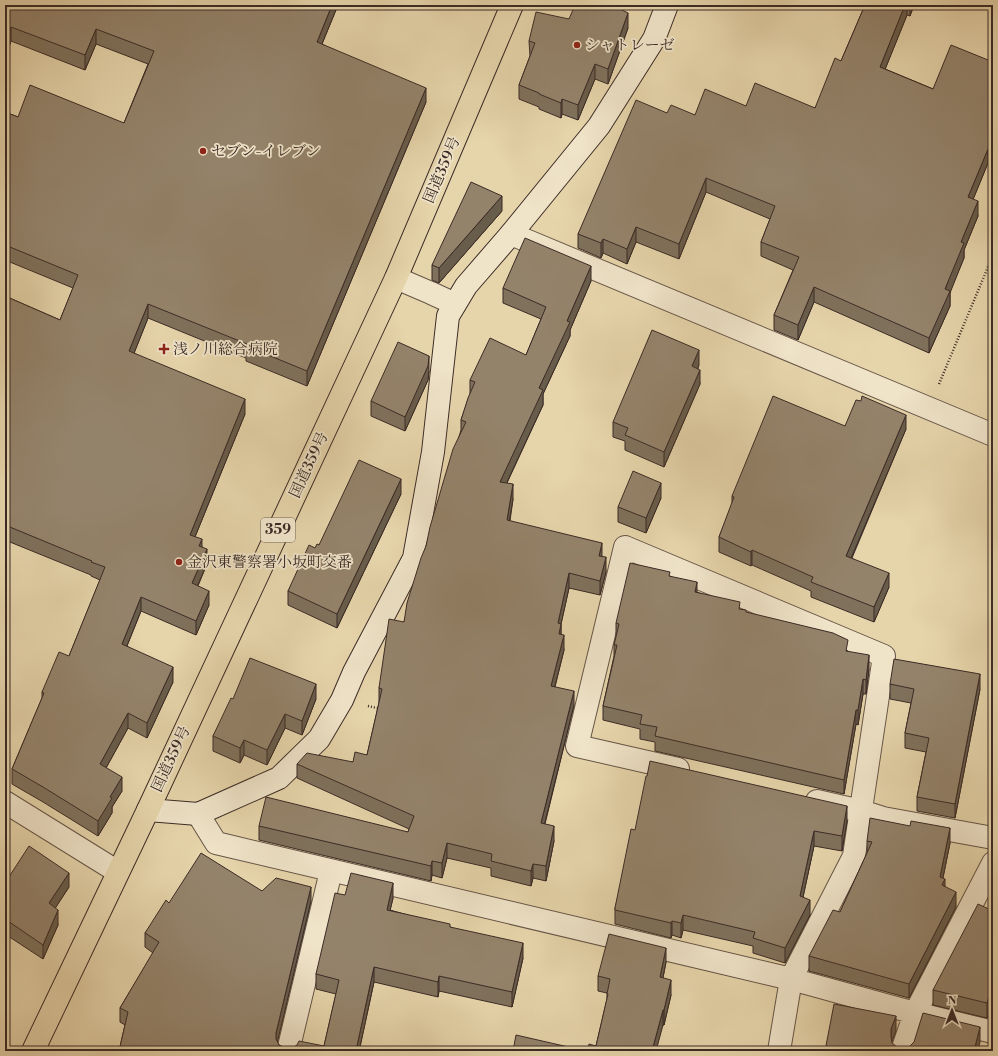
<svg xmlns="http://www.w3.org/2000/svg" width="998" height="1056" font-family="'Libre Bodoni','Noto Serif JP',serif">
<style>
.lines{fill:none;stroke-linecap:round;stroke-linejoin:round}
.street-casing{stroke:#665547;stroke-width:24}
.secondary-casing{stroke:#3b2b26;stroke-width:24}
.highway-casing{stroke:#3b2b26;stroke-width:24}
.path{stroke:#3b2b26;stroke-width:2.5;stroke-dasharray:1 2;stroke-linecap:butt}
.street{stroke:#efe3c8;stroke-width:22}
.secondary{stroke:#efe3c8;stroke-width:22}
.highway{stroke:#e6d4aa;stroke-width:22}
.wall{fill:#7f715c;stroke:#3b2b26}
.shaded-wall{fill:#685c4b;stroke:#3b2b26}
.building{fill:#94836b;stroke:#3b2b26}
.poi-dot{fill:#8f2418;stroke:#efe3c8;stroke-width:1.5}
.labels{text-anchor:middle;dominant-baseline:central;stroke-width:3.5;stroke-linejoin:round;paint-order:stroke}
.shield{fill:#efe3c8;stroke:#716257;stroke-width:1}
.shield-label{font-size:14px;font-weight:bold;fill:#3b2b26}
.poi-label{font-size:15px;fill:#3b2b26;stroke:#efe3c8;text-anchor:start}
.street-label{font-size:15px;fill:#3b2b26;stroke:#efe3c8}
</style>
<rect width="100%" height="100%" fill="#e6d4aa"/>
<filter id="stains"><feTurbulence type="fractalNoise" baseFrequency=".005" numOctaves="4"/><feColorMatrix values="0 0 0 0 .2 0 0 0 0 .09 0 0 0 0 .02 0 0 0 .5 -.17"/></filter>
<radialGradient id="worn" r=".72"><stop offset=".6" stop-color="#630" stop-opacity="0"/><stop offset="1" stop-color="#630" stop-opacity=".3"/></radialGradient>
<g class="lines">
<g class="street-casing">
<path id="street" d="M511 234 993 435
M396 278 431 293 455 304
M678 769 577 746 625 547 884 656 854 856 791 979 779 1051
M817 801 861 811 883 818 993 838
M5 802 118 872
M198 814 216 843 791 979 915 1013 993 1032
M288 1051 331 871
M903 1051V1048L915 1013 993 863"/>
</g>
<g class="secondary-casing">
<path id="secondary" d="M148 810 198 814 279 778 319 739 342 700 354 672 414 558 433 452 448 316 466 286 511 234 599 126 654 39 667 5"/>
</g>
<g class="highway-casing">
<path id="highway" d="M33 1051 148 810 396 278 512 5"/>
</g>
<path class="path" d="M939 384 993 255
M368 706 381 709"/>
<use href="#street" class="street"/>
<use href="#secondary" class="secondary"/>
<use href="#highway" class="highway"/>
</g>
<path class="wall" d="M5 5H338L322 44 426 102 307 386 246 361V358L148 318 134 353 245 414 195 537 202 547 207 564 198 586 209 605 196 635 141 611 127 646 173 682 147 738 128 728 106 768 122 791 112 807V813L98 836 43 802 12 784V769L42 698V692L69 656 100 580 91 576V575L5 540V296L60 320 73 288 5 260V112L18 117 124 123 148 64 96 44 85 70 11 41 5 59Z
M865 5H914L910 16 907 15 885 69 933 89 993 62V165L988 163 973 199 978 216 964 250V258L950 291V306L929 353 814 302 798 340 774 330V315L793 270 761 256V242L770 219 706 192 679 259 636 242 627 264 603 253 601 258 578 248V234L667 113 695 115 746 106 815 108 841 61Z
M569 19 628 28 608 84 595 79 578 120 562 114 561 118 539 109V107L519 99V85L530 56 529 41Z
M502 211 439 283 432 280V265Z
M591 281 570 330V336L543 394V405L507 483 513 499 510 521 602 556 606 572 600 595 569 588 561 624V634L564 650 555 687 574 705 545 824 554 841 546 881 533 878 531 886 491 876V868L447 858 442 878 432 875 431 881 259 840V826L408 832 409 829 297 778V764L353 762 367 755 379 703V688L404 622 426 546 461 430V420L470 394V380L526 355 541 319 503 303V288Z
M699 365 698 368 700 384 664 467 625 450V441L613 437V422Z
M429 371 428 380 405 431 371 416V401Z
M845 426 906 429 852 558 889 587 874 622 811 597V591L752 565 751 566 719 552V537L732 504V496Z
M401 494 337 628 288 605V591L315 548 319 545Z
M661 498 646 533 618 522V507Z
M670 576 697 592 746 612 848 651 869 669 866 694H863L858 725 856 724 844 794 655 751V742L640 739V729L603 720V706L614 656V645L616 637V623Z
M890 684 980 689 955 818 917 811V797L926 752 905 748V733L911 703 890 699Z
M233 699H316L302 735 285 728 267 765 244 755 240 763 213 751V736Z
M847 821 842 851 814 846 803 897 810 915 785 963 753 953V946L683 930 681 938 672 935 671 938 615 924V908L635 830Z
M867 841 950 843 943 878 945 887 956 907 909 998 809 971V956L840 912 867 853Z
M5 883 69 887 55 908 58 925 43 959 5 934Z
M262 891 311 901 277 1042 279 1045 285 1048 324 1046 336 994 316 989V974L345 895 393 898 390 910 450 927 523 958 512 1007 439 991 438 997 374 982 360 1047 379 1051H119L125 1025 120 1022V1008L153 953 145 947V933L169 903Z
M993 911V998L987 1018 933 1005V990Z
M666 962 663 978 671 995 664 1025 596 1046 607 999V993L598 991V976Z"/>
<path class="shaded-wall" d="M332 5H338L317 56V42Z
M905 5H907V15L880 82V67Z
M910 5H914L910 16Z
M628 13V28L608 84V69Z
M11 27V41L5 59V44Z
M96 29V44L85 70V55Z
M595 64V79L578 120V105Z
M426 88V102L307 386V371Z
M562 99V114L561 118V103Z
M988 149V163L968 212V197Z
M706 178V192L679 259V244Z
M502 196V211L439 283V268Z
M978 201V216L964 250V258L950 293V291V306L929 353V338L961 242Z
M636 227V242L627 264V249Z
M603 239V253L601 258V243Z
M591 266V281L570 330V336L543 394V405L500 497V482L567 321Z
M814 287V302L798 340V325Z
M148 304V318L129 366V351Z
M699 350V365L692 381V366Z
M429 356V371L428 380 405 431V417Z
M700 370V384L664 467V452Z
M245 399V414L190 549V535Z
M906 415V429L846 570V556Z
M401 479V494L337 628V614Z
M661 483V498L646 533V518Z
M513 484V499L507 535V520Z
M202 539V554L199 546Z
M602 543V558L599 556Z
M207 549V564L192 598V583Z
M752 550V565L751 566V552Z
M606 557V572L600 595V581Z
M569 573V588L561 624V639L559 648 558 623Z
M889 573V587L874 622V607Z
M697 582V597L695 592Z
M209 591V605L196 635V621Z
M141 597V611L122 658V644Z
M564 635V650L551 701V686Z
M869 655V669L866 694V680Z
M173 667V682L147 738V723Z
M980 674V689L955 818V804Z
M863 679V694L858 725V710Z
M316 684V699L302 735V721Z
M574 691V705L541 838V823Z
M856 710V724L844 794V780Z
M128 713V728L100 779V764Z
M285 714V728L267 765V750Z
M244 740V755L240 763V748Z
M122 777V791L112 807V813L98 836V821L110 797Z
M847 806V821L842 851V836Z
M554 826V841L546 881V866Z
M950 828V843L940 892V877Z
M814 831V846L800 911V896Z
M447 843V858L442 878V863Z
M432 861V875L431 881V866Z
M533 864V878L531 886V871Z
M69 873V887L49 918V903Z
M945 879V893L942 885Z
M393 883V898L387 924V910Z
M311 887V901L276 1048V1033Z
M956 892V907L909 998V984Z
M810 900V915L785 963V948Z
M58 910V925L43 959V945Z
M683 915V930L681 938V923Z
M672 921V935L671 938V923Z
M523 943V958L512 1007V992Z
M666 948V962L660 992V977Z
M374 967V982L359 1051 357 1046Z
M439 976V991L438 997V982Z
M671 980V995L664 1025V1010Z
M993 983V998L987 1018V1003Z
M663 1010V1025L656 1051H652Z
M896 1016V1031L891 1044V1029Z
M980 1027V1042L978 1051H974Z"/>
<path class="building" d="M5 5H332L317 42 426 88 307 371 246 346 247 344 148 304 129 351 245 399 190 535 202 539 199 546 207 549 192 583 209 591 196 621 141 597 122 644 173 667 147 723 128 713 100 764 122 777 110 797 112 798 98 821 43 787 12 769 44 693 42 692 59 652 69 656 105 567 91 562 92 561 5 525V296L60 320 78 275 5 245V112L18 117 30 85 124 123 154 51 96 29 85 55 11 27 5 44Z
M575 5H612L628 13 608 69 595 64 578 105 562 99 561 103 539 94V93L519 85 535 43 529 41 536 12 569 19Z
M865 5H905L880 67 933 89 951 45 993 62V151L988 149 968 197 978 201 961 242 964 243 945 289 950 291 929 338 814 287 798 325 774 315 799 257 761 242 775 206 706 178 679 244 636 227 627 249 603 239 601 243 578 234 636 100 667 113 671 105 695 115 705 89 746 106 755 83 815 108 835 58 841 61Z
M471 182 502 196 439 268 432 265Z
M525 238 591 266 567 321 570 322 539 388 543 390 500 482 513 484 507 520 602 543 599 556 606 557 600 581 569 573 558 623 561 624 559 634 564 635 551 686 574 691 541 823 554 826 546 866 533 864 531 871 491 861 492 854 447 843 442 863 432 861 431 866 259 826 266 797 408 832 414 816 297 764 307 753 353 762 355 752 367 755 382 689 379 688 389 619 404 622 407 603 421 558 426 546 430 527 453 449 466 422 461 420 468 398 475 382 470 380 490 338 526 355 546 307 503 288Z
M652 330 699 350 692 366 700 370 664 452 625 435 628 428 613 422Z
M398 342 429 356 428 366 405 417 371 401Z
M773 396 845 426 856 400 861 401 862 396 906 415 846 556 889 573 874 607 811 582 813 577 752 550 751 552 719 537 734 497 732 496Z
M359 460 401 479 337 614 288 591 309 545 315 548 317 544 319 545Z
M633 471 661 483 646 518 618 507Z
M630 563 670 572 669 576 697 582 695 592 740 602 739 609 746 610V612L833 633 848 640 846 651 869 655 866 680 863 679 858 710H856L844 780 655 736 657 727 640 724 642 715 603 706 617 645H614L619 624 616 623Z
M250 658 316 684 302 721 285 714 267 750 244 740 240 748 213 736 231 698 233 699Z
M894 659 980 674 955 804 917 797 929 738 905 733 914 689 890 684Z
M650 761 847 806 842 836 814 831 800 896 810 900 785 948 753 938 755 932 683 915 681 923 672 921 671 923 615 910V908L631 829 635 830 646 776H647Z
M870 818 910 826 911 821 950 828 940 877 945 879 942 885 956 892 909 984 809 956 833 910 840 912 872 842 867 841Z
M29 846 69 873 49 903 58 910 43 945 5 919V883Z
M201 853 262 891 276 878 311 887 276 1033V1039L279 1045 285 1048H292L297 1045 299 1041 324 1046 339 980 316 974 335 893 345 895 351 873 393 883 387 910 450 924V927L523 943 512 992 439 976 438 982 374 967 357 1046 379 1051H119L128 1012 120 1008 159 942 145 933 166 900 169 903Z
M978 904 993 911V983L987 1003 933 990Z
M609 934 666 948 660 977 671 980 664 1010H663L652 1051H588L589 1044 596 1046 608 994H607L610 979 598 976Z
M834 1004 896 1016 891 1029V1037L892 1043 897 1047 903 1049 909 1047 914 1042 923 1013 980 1027 974 1051H825Z
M516 1035 586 1051H513Z"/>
<g class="poi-dot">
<circle cx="577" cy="45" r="4"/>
<circle cx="203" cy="151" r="4"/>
<path d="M162 343h4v4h4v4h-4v4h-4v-4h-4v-4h4z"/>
<circle cx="179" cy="562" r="4"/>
</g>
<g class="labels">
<rect class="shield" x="261" y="518" width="34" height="24" rx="3"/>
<g class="shield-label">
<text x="278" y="530">359</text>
</g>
<g class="poi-label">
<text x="585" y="45">シャトレーゼ</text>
<text x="211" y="151">セブン-イレブン</text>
<text x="173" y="349">浅ノ川総合病院</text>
<text x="187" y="562">金沢東警察署小坂町交番</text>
</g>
<g class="street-label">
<text transform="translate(442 170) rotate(-67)">国道359号</text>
<text transform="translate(309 465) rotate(-65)">国道359号</text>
<text transform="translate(171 759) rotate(-65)">国道359号</text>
</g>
</g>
<rect width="998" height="1056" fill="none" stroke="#e6d4aa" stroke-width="20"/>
<rect x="6" y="6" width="986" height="1044" fill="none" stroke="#3b2b26" stroke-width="2"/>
<rect x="10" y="10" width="978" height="1036" fill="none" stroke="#3b2b26"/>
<g transform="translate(952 1010)" stroke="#efe3c8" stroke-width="3" paint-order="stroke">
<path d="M0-3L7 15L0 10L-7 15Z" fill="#3b2b26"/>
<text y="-6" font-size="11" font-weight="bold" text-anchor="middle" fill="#3b2b26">N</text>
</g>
<rect width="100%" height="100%" filter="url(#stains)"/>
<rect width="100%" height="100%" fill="url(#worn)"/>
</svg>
